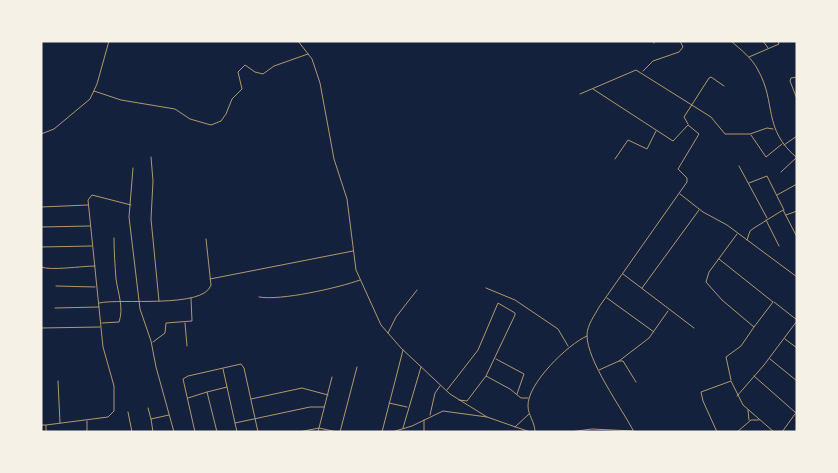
<svg xmlns="http://www.w3.org/2000/svg" width="838" height="473" font-family="'Varela Round',sans-serif">
<style>
.lines{fill:none;stroke-linecap:round;stroke-linejoin:round}
.minor{stroke:#b1986c;stroke-width:1}
</style>
<rect width="100%" height="100%" fill="#14213d"/>
<g class="lines">
<path class="minor" d="M298 41 312 59 320 83 334 159 347 199 356 270 381 325 401 348 450 394 487 417 530 432
M731 41C741 50 752 58 758 70 777 104 762 128 797 158
M763 41 768 48
M654 43V41
M749 57 779 44 778 41
M643 71 653 61 679 52 683 47 680 41
M797 77 791 78 790 81 797 99
M593 89 673 141 688 125 699 134 678 169 687 178V182L599 307C595 315 587 325 587 335 587 361 621 407 634 432
M94 91 121 100 175 109 190 119 211 125 221 121 226 114 232 99 242 89 238 72 245 65 255 72 263 74 274 66 308 54
M580 94 636 70 711 117 725 134H750L767 128 773 129
M688 124 684 117 709 78 711 77 724 86
M41 134 54 129 90 99 97 84 109 41
M751 135 766 157 782 144
M784 145 797 136
M151 157 153 181 151 219 159 301
M615 159 628 140 647 149 656 131
M739 166 767 218
M133 168 129 217 140 309 151 341 156 367 174 432
M781 172 796 158
M749 183 767 176 784 210
M680 194 703 212 727 225 797 277
M777 195 797 184
M41 207 88 205
M786 215 797 211
M766 220 779 246
M41 227 90 226
M747 240 750 231 754 228 783 210 797 237
M41 247 92 246
M719 259 773 302 754 327 722 300 706 282 709 272 737 234
M41 267C51 271 81 266 95 266
M623 274 694 328
M210 279 353 251
M56 286 95 287
M486 288 515 300 558 329 568 346
M642 288 699 210
M259 297C280 301 338 288 360 280
M607 298 654 332
M774 302 797 320
M99 303C120 298 204 309 211 285L206 239
M55 308 99 307
M102 323 119 322C124 308 118 293 116 279 115 265 114 252 114 238
M185 323 187 346
M41 328 100 327
M388 333 396 317 417 290
M785 339 797 348
M153 342 165 333 166 323 192 321 191 298
M496 359 524 374 517 394
M770 359 797 381
M619 361 649 338 668 311
M599 370 619 361H623L636 382
M754 376 796 413
M731 380 726 357 741 346 754 327
M58 381 60 423
M227 387 237 432
M447 390 478 350 498 303 515 313V315L486 376
M207 392 227 387 223 369
M737 396 764 365 797 321
M188 398 207 392 217 432
M251 399 302 388 328 395
M459 400 467 401 486 376 510 389 521 398H528
M389 403 407 407
M148 408 151 419
M748 410 749 420
M128 412 132 432
M430 415 435 393 440 386
M424 420V432
M235 423 310 407H324
M41 425H46V432
M46 425 108 417 114 411V386L103 347 88 200 92 195 131 205
M515 427 529 414
M403 428 421 367
M87 432V421
M153 432 151 419 169 415
M195 432 183 379 188 376 241 364 244 368 258 432
M299 432 319 428 337 432
M318 432 332 377
M340 432 357 367
M382 432 403 350
M392 432 412 426 443 411 487 417
M535 432C535 422 528 415 528 406 527 384 568 344 587 336
M570 432 592 429 633 431
M717 432 703 401 701 392 731 381 743 405 774 432
M737 432 751 420H759
M782 432 795 414"/>
</g>
<rect width="838" height="473" fill="none" stroke="#f6f1e7" stroke-width="85"/>
</svg>
